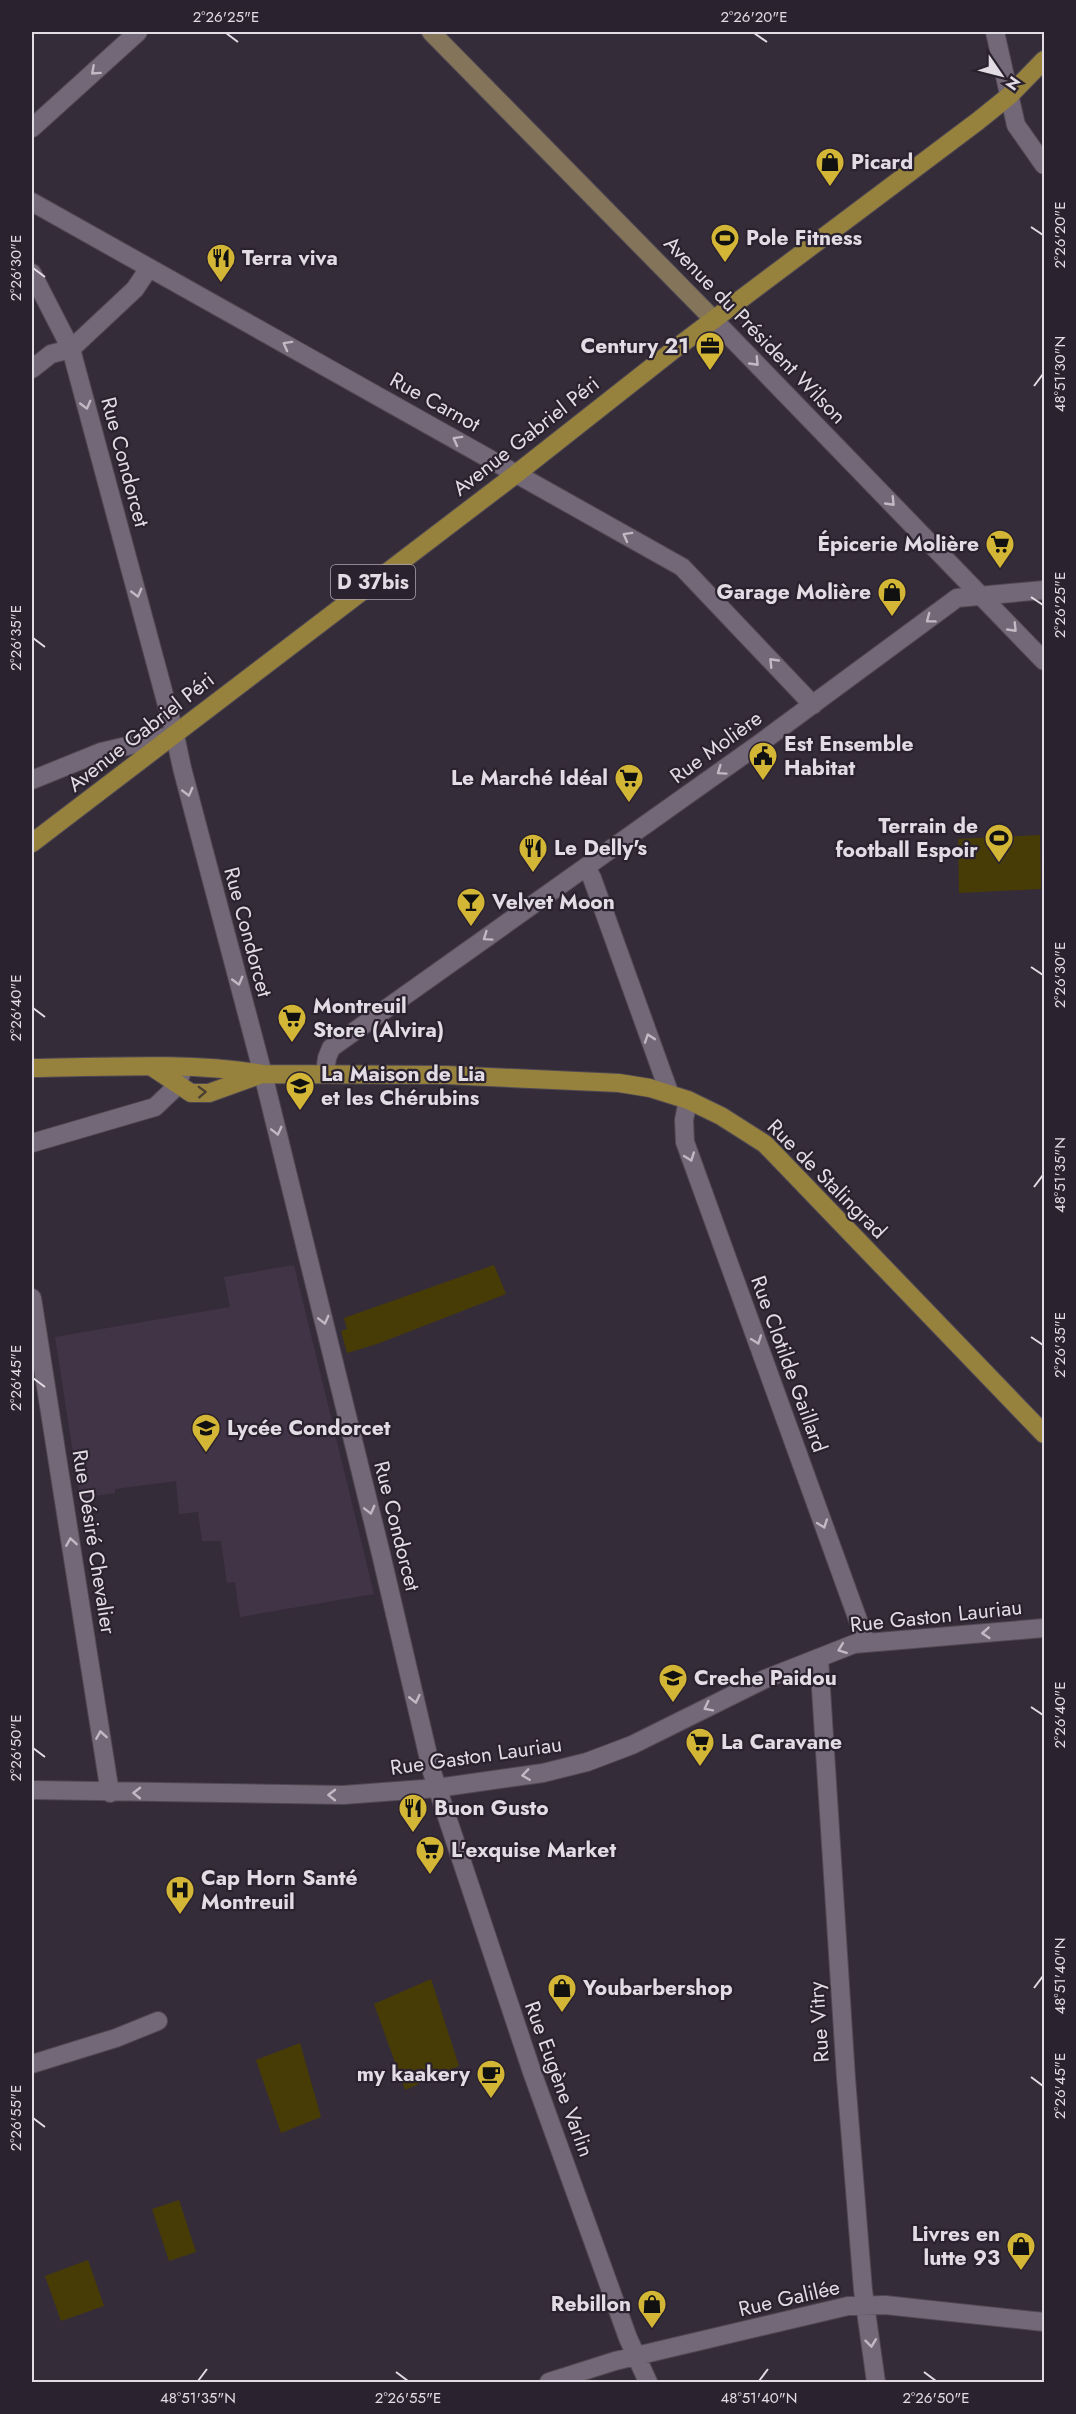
<svg xmlns="http://www.w3.org/2000/svg" width="1076" height="2414" font-family="Jost,sans-serif">
<style>
.built{fill:#413446}
.green{fill:#483c06}
.lines{fill:none;stroke-linecap:round;stroke-linejoin:round}
.street-casing{stroke:#504853;stroke-width:20}
.secondary-casing{stroke:#504853;stroke-width:20}
.primary-casing{stroke:#504853;stroke-width:20}
.street{stroke:#736877;stroke-width:18}
.secondary{stroke:#84755a;stroke-width:18}
.primary{stroke:#96823d;stroke-width:18}
.oneway{stroke:#c1b9c3}
.oneway2{stroke:#4b3f33}
.ticks{fill:none;stroke:#e2dce4;stroke-width:2}
.labels{text-anchor:middle;dominant-baseline:central;stroke-width:4.5;stroke-linejoin:round;paint-order:stroke}
.shield{fill:#2b222f;stroke:#aba4ae;stroke-width:1.5}
.shield-label{font-size:20px;font-weight:bold;fill:#e2dce4}
.poi-label{font-size:21px;font-weight:bold;fill:#e2dce4;stroke:#2b222f;text-anchor:start}
.street-label{font-size:21px;fill:#e2dce4;stroke:#2b222f}
.neatline{fill:none;stroke:#e2dce4;stroke-width:2}
.ticks-label{font-size:15px;text-anchor:middle;fill:#e2dce4}
</style>
<rect width="100%" height="100%" fill="#352c39"/>
<path class="built" d="M294 1265 374 1594 240 1617 235 1582 227 1583 221 1541H202L198 1512 179 1514 176 1481 115 1489V1493L80 1498 55 1337 230 1307 224 1277Z"/>
<path class="green" d="M1040 835 1041 889 959 893 958 839Z
M494 1265 506 1294 377 1344 347 1353 341 1331 347 1329 344 1318Z
M431 1979 459 2066 405 2090 374 2004Z
M300 2043 321 2117 281 2133 256 2060Z
M179 2200 196 2252 169 2261 152 2209Z
M88 2260 104 2306 61 2321 45 2276Z"/>
<g class="lines">
<g class="street-casing">
<path id="street" d="M995 32 1016 125 1044 165
M32 128 138 32
M32 202 682 567 813 705
M32 273 71 349 175 735 182 768 263 1074 381 1554 432 1772 532 2072 628 2338 648 2382
M714 320 1044 661
M32 369 51 354 71 349 135 289 149 268
M32 780 101 752 174 735
M586 867 592 878 669 1092
M325 1073 327 1058 331 1048 759 744 957 598 1044 590
M688 1100 684 1120 685 1142 866 1642
M32 1143 155 1107 177 1086 182 1071
M32 1298 110 1793
M819 1658 846 2078 863 2290 876 2382
M32 1790 343 1795 437 1788 543 1773 587 1762 632 1745 765 1679 854 1644 1044 1628
M32 2064 116 2038 158 2021
M549 2382 615 2361 848 2306 885 2305 1044 2322"/>
</g>
<g class="secondary-casing">
<path id="secondary" d="M431 32 714 320"/>
</g>
<g class="primary-casing">
<path id="primary" d="M32 843 516 474 676 348 978 121 1009 96 1044 60
M152 1067 191 1093H209L262 1074
M32 1068C105 1067 191 1062 263 1074L446 1075 619 1083 650 1088 688 1100 721 1116 765 1144 1044 1434"/>
</g>
<use href="#street" class="street"/>
<use href="#secondary" class="secondary"/>
<use href="#primary" class="primary"/>
</g>
<defs><path id="oneway-chevron" d="M-2-3.5L2.5 0L-2 3.5" fill="none" stroke-width="1.6" stroke-linecap="round" stroke-linejoin="round" transform="scale(1.5)"/></defs>
<g class="oneway">
<use href="#oneway-chevron" transform="translate(95 71) rotate(138)"/>
<use href="#oneway-chevron" transform="translate(287 345) rotate(-151)"/>
<use href="#oneway-chevron" transform="translate(755 362) rotate(46)"/>
<use href="#oneway-chevron" transform="translate(86 405) rotate(75)"/>
<use href="#oneway-chevron" transform="translate(457 440) rotate(-151)"/>
<use href="#oneway-chevron" transform="translate(891 502) rotate(46)"/>
<use href="#oneway-chevron" transform="translate(627 536) rotate(-151)"/>
<use href="#oneway-chevron" transform="translate(137 593) rotate(75)"/>
<use href="#oneway-chevron" transform="translate(930 619) rotate(143)"/>
<use href="#oneway-chevron" transform="translate(1013 628) rotate(46)"/>
<use href="#oneway-chevron" transform="translate(773 662) rotate(-134)"/>
<use href="#oneway-chevron" transform="translate(721 771) rotate(145)"/>
<use href="#oneway-chevron" transform="translate(188 792) rotate(75)"/>
<use href="#oneway-chevron" transform="translate(487 937) rotate(145)"/>
<use href="#oneway-chevron" transform="translate(238 981) rotate(75)"/>
<use href="#oneway-chevron" transform="translate(649 1038) rotate(-109)"/>
<use href="#oneway-chevron" transform="translate(277 1131) rotate(76)"/>
<use href="#oneway-chevron" transform="translate(690 1157) rotate(70)"/>
<use href="#oneway-chevron" transform="translate(324 1320) rotate(76)"/>
<use href="#oneway-chevron" transform="translate(757 1340) rotate(70)"/>
<use href="#oneway-chevron" transform="translate(370 1510) rotate(76)"/>
<use href="#oneway-chevron" transform="translate(823 1524) rotate(70)"/>
<use href="#oneway-chevron" transform="translate(71 1542) rotate(-99)"/>
<use href="#oneway-chevron" transform="translate(986 1633) rotate(176)"/>
<use href="#oneway-chevron" transform="translate(842 1649) rotate(159)"/>
<use href="#oneway-chevron" transform="translate(415 1699) rotate(77)"/>
<use href="#oneway-chevron" transform="translate(708 1707) rotate(153)"/>
<use href="#oneway-chevron" transform="translate(101 1735) rotate(-99)"/>
<use href="#oneway-chevron" transform="translate(526 1775) rotate(172)"/>
<use href="#oneway-chevron" transform="translate(137 1793) rotate(-179)"/>
<use href="#oneway-chevron" transform="translate(332 1795) rotate(-179)"/>
<use href="#oneway-chevron" transform="translate(871 2343) rotate(83)"/>
</g>
<use class="oneway2" href="#oneway-chevron" transform="translate(202 1092) rotate(-2)"/>
<path class="ticks" d="M226 33 238 42M754 33 767 42M1031 227 1043 235M33 268 45 277M1034 386 1043 374M1031 597 1043 605M33 638 45 647M1031 967 1043 975M33 1008 45 1017M1034 1187 1043 1175M1031 1337 1043 1345M33 1378 45 1387M1031 1707 1043 1715M33 1748 45 1757M1034 1988 1043 1976M1031 2077 1043 2086M33 2118 45 2127M396 2372 408 2381M924 2372 936 2381M198 2381 207 2369M759 2381 768 2369"/>
<defs>
<g id="shop-pin" transform="scale(1.5)"><path d="M0 17L-7.5 6A9.5 9.5 0 1 1 7.5 6Z" fill="#d3b635" stroke="#2b222f"/><path d="M-5-2.5h2.3a2.7 3.5 0 0 1 5.4 0H5L5.5 6h-11ZM-1.5-2.5h3a1.5 2.3 0 0 0-3 0Z" fill="#111"/></g>
<g id="stadium-pin" transform="scale(1.5)"><path d="M0 17L-7.5 6A9.5 9.5 0 1 1 7.5 6Z" fill="#d3b635" stroke="#2b222f"/><path d="M0-5a6.5 5 0 1 0 0 10a6.5 5 0 1 0 0-10ZM-3.5-1.8h7v3.6h-7Z" fill="#111"/></g>
<g id="restaurant-pin" transform="scale(1.5)"><path d="M0 17L-7.5 6A9.5 9.5 0 1 1 7.5 6Z" fill="#d3b635" stroke="#2b222f"/><path d="M-5-6h1v4h1v-4h1v4h1v-4h1v5L-1.5 .5V6h-2V.5L-5-1ZM5-6V6H3V1.5H1.5Q1.5-4 5-6Z" fill="#111"/></g>
<g id="office-pin" transform="scale(1.5)"><path d="M0 17L-7.5 6A9.5 9.5 0 1 1 7.5 6Z" fill="#d3b635" stroke="#2b222f"/><path d="M-6-3h4V-5.5h4V-3h4V5H-6ZM-1-4.5V-3h2v-1.5ZM-6 0V1H6V0Z" fill="#111"/></g>
<g id="supermarket-pin" transform="scale(1.5)"><path d="M0 17L-7.5 6A9.5 9.5 0 1 1 7.5 6Z" fill="#d3b635" stroke="#2b222f"/><path d="M-6-5.5h2.5l.6 2H6L4.5 2H-2.5L-4.4-4H-6ZM-1.5 3.2a1.3 1.3 0 1 0 .1 0ZM3 3.2a1.3 1.3 0 1 0 .1 0Z" fill="#111"/></g>
<g id="civic-pin" transform="scale(1.5)"><path d="M0 17L-7.5 6A9.5 9.5 0 1 1 7.5 6Z" fill="#d3b635" stroke="#2b222f"/><path d="M-.6-6.5H3V-4.5H.6V-3L4-1V1h2V6H-6V1h2V-1L-.6-3ZM-1.2 2.5V6h2.4V2.5Z" fill="#111"/></g>
<g id="bar-pin" transform="scale(1.5)"><path d="M0 17L-7.5 6A9.5 9.5 0 1 1 7.5 6Z" fill="#d3b635" stroke="#2b222f"/><path d="M-6-5H6L.8 .8V4.5H3.5V6h-7V4.5H-.8V.8Z" fill="#111"/></g>
<g id="school-pin" transform="scale(1.5)"><path d="M0 17L-7.5 6A9.5 9.5 0 1 1 7.5 6Z" fill="#d3b635" stroke="#2b222f"/><path d="M0-5L7-2L0 1L-7-2ZM-4 1L0 2.5L4 1V4Q0 6-4 4Z" fill="#111"/></g>
<g id="hospital-pin" transform="scale(1.5)"><path d="M0 17L-7.5 6A9.5 9.5 0 1 1 7.5 6Z" fill="#d3b635" stroke="#2b222f"/><path d="M-5-5h3v3.5h4V-5h3V5h-3V1.5h-4V5h-3Z" fill="#111"/></g>
<g id="cafe-pin" transform="scale(1.5)"><path d="M0 17L-7.5 6A9.5 9.5 0 1 1 7.5 6Z" fill="#d3b635" stroke="#2b222f"/><path d="M-5.5-4.5H6V0H3Q3 3.5 0 3.5H-2.5Q-5.5 3.5-5.5 0ZM3-3.2v2h1.7v-2ZM-6 4.5H4V6H-6Z" fill="#111"/></g>
</defs>
<g fill-rule="evenodd">
<use href="#shop-pin" x="830" y="162"/>
<use href="#stadium-pin" x="725" y="238"/>
<use href="#restaurant-pin" x="221" y="258"/>
<use href="#office-pin" x="710" y="346"/>
<use href="#supermarket-pin" x="1000" y="544"/>
<use href="#shop-pin" x="892" y="592"/>
<use href="#civic-pin" x="763" y="756"/>
<use href="#supermarket-pin" x="629" y="778"/>
<use href="#stadium-pin" x="999" y="838"/>
<use href="#restaurant-pin" x="533" y="848"/>
<use href="#bar-pin" x="471" y="902"/>
<use href="#supermarket-pin" x="292" y="1018"/>
<use href="#school-pin" x="300" y="1086"/>
<use href="#school-pin" x="206" y="1428"/>
<use href="#school-pin" x="673" y="1678"/>
<use href="#supermarket-pin" x="700" y="1742"/>
<use href="#restaurant-pin" x="413" y="1808"/>
<use href="#supermarket-pin" x="430" y="1850"/>
<use href="#hospital-pin" x="180" y="1890"/>
<use href="#shop-pin" x="562" y="1988"/>
<use href="#cafe-pin" x="491" y="2074"/>
<use href="#shop-pin" x="1021" y="2246"/>
<use href="#shop-pin" x="652" y="2304"/>
</g>
<g class="labels">
<rect class="shield" x="331" y="565" width="84" height="34" rx="4.5"/>
<g class="shield-label">
<text x="373" y="582">D 37bis</text>
</g>
<g class="poi-label">
<text x="851" y="162">Picard</text>
<text x="746" y="238">Pole Fitness</text>
<text x="242" y="258">Terra viva</text>
<text x="689" y="346" text-anchor="end">Century 21</text>
<text x="979" y="544" text-anchor="end">Épicerie Molière</text>
<text x="871" y="592" text-anchor="end">Garage Molière</text>
<text x="784" y="744">Est Ensemble<tspan x="784" dy="24">Habitat</tspan></text>
<text x="608" y="778" text-anchor="end">Le Marché Idéal</text>
<text x="978" y="826" text-anchor="end">Terrain de<tspan x="978" dy="24">football Espoir</tspan></text>
<text x="554" y="848">Le Delly's</text>
<text x="492" y="902">Velvet Moon</text>
<text x="313" y="1006">Montreuil<tspan x="313" dy="24">Store (Alvira)</tspan></text>
<text x="321" y="1074">La Maison de Lia<tspan x="321" dy="24">et les Chérubins</tspan></text>
<text x="227" y="1428">Lycée Condorcet</text>
<text x="694" y="1678">Creche Paidou</text>
<text x="721" y="1742">La Caravane</text>
<text x="434" y="1808">Buon Gusto</text>
<text x="451" y="1850">L'exquise Market</text>
<text x="201" y="1878">Cap Horn Santé<tspan x="201" dy="24">Montreuil</tspan></text>
<text x="583" y="1988">Youbarbershop</text>
<text x="470" y="2074" text-anchor="end">my kaakery</text>
<text x="1000" y="2234" text-anchor="end">Livres en<tspan x="1000" dy="24">lutte 93</tspan></text>
<text x="631" y="2304" text-anchor="end">Rebillon</text>
</g>
<g class="street-label">
<text transform="translate(755 330) rotate(46)">Avenue du Président Wilson</text>
<text transform="translate(435 402) rotate(29)">Rue Carnot</text>
<text transform="translate(526 436) rotate(-38)">Avenue Gabriel Péri</text>
<text transform="translate(125 462) rotate(75)">Rue Condorcet</text>
<text transform="translate(141 732) rotate(-38)">Avenue Gabriel Péri</text>
<text transform="translate(716 747) rotate(-36)">Rue Molière</text>
<text transform="translate(248 932) rotate(75)">Rue Condorcet</text>
<text transform="translate(827 1179) rotate(45)">Rue de Stalingrad</text>
<text transform="translate(789 1364) rotate(70)">Rue Clotilde Gaillard</text>
<text transform="translate(397 1526) rotate(76)">Rue Condorcet</text>
<text transform="translate(94 1542) rotate(81)">Rue Désiré Chevalier</text>
<text transform="translate(936 1616) rotate(-6)">Rue Gaston Lauriau</text>
<text transform="translate(476 1756) rotate(-8)">Rue Gaston Lauriau</text>
<text transform="translate(819 2022) rotate(-94)">Rue Vitry</text>
<text transform="translate(559 2079) rotate(70)">Rue Eugène Varlin</text>
<text transform="translate(789 2298) rotate(-13)">Rue Galilée</text>
</g>
</g>
<rect width="1076" height="2414" fill="none" stroke="#2b222f" stroke-width="66"/>
<g transform="translate(1001 75) rotate(125)" stroke="#2b222f" stroke-width="4.5" paint-order="stroke">
<path d="M0-4.5L10 22L0 15L-10 22Z" fill="#e2dce4"/>
<text y="-9" font-size="16" font-weight="bold" text-anchor="middle" fill="#e2dce4">N</text>
</g>
<rect x="33" y="33" width="1010" height="2348" class="neatline"/>
<g class="ticks-label">
<text x="226" y="22">2°26'25"E</text>
<text x="754" y="22">2°26'20"E</text>
<text transform="translate(1060 235) rotate(-90)" y="5">2°26'20"E</text>
<text transform="translate(16 268) rotate(-90)" y="5">2°26'30"E</text>
<text transform="translate(1060 374) rotate(-90)" y="5">48°51'30"N</text>
<text transform="translate(1060 605) rotate(-90)" y="5">2°26'25"E</text>
<text transform="translate(16 638) rotate(-90)" y="5">2°26'35"E</text>
<text transform="translate(1060 975) rotate(-90)" y="5">2°26'30"E</text>
<text transform="translate(16 1008) rotate(-90)" y="5">2°26'40"E</text>
<text transform="translate(1060 1175) rotate(-90)" y="5">48°51'35"N</text>
<text transform="translate(1060 1345) rotate(-90)" y="5">2°26'35"E</text>
<text transform="translate(16 1378) rotate(-90)" y="5">2°26'45"E</text>
<text transform="translate(1060 1715) rotate(-90)" y="5">2°26'40"E</text>
<text transform="translate(16 1748) rotate(-90)" y="5">2°26'50"E</text>
<text transform="translate(1060 1976) rotate(-90)" y="5">48°51'40"N</text>
<text transform="translate(1060 2086) rotate(-90)" y="5">2°26'45"E</text>
<text transform="translate(16 2118) rotate(-90)" y="5">2°26'55"E</text>
<text x="198" y="2403">48°51'35"N</text>
<text x="408" y="2403">2°26'55"E</text>
<text x="759" y="2403">48°51'40"N</text>
<text x="936" y="2403">2°26'50"E</text>
</g>
</svg>
